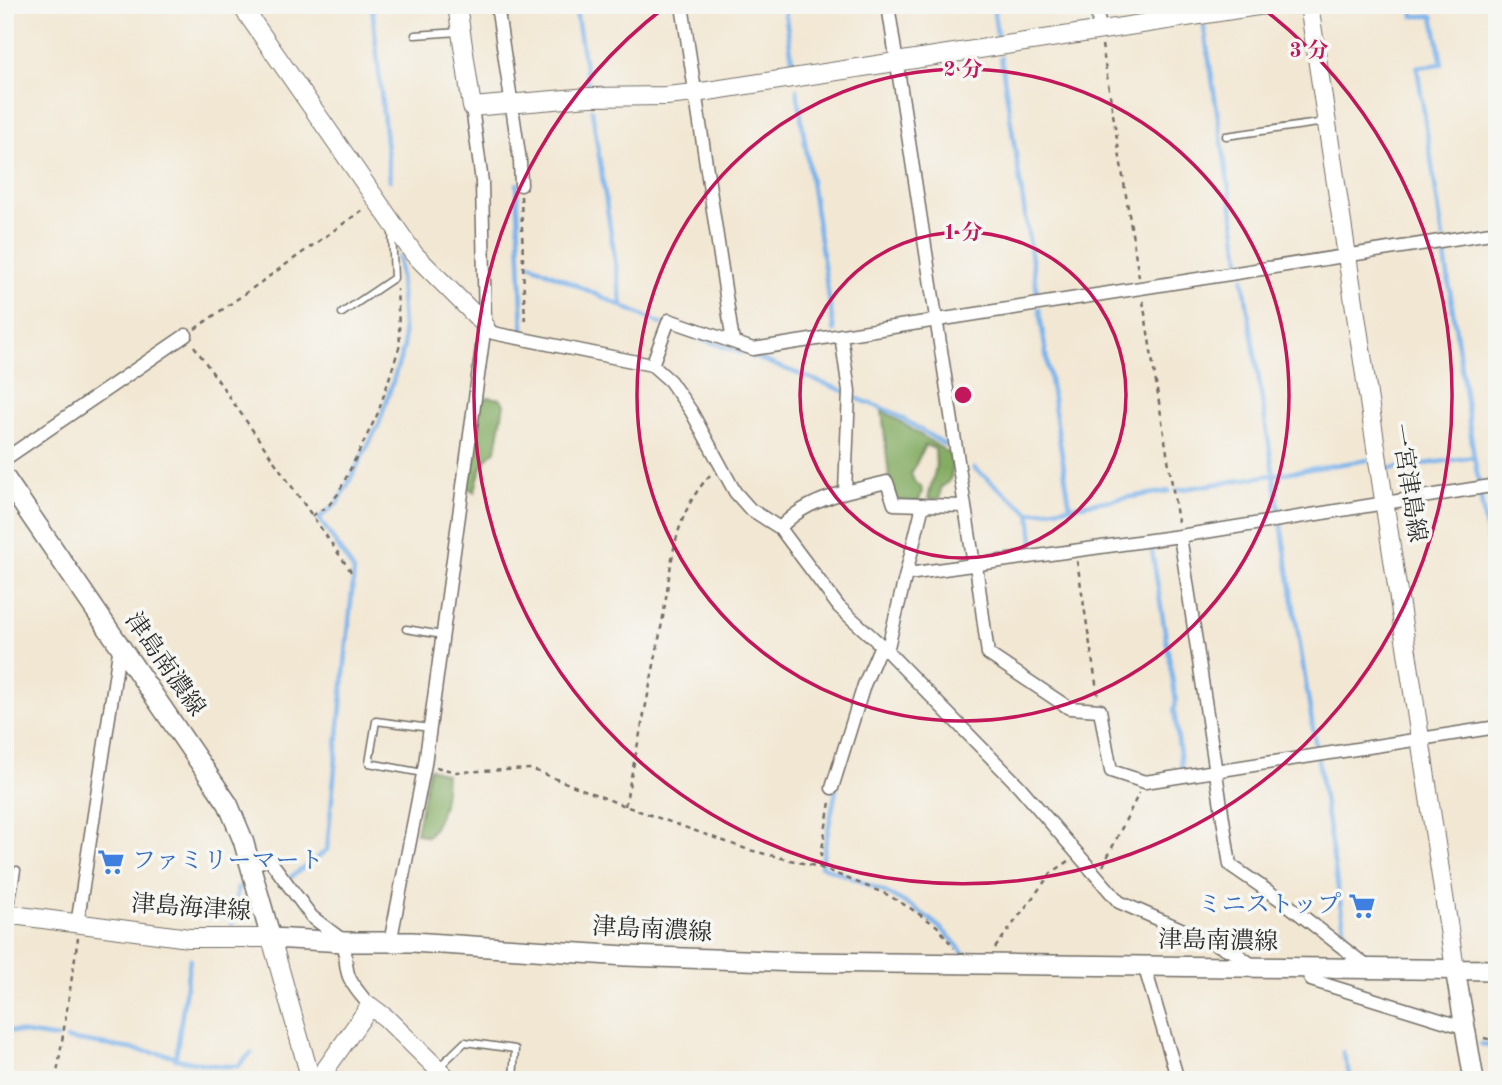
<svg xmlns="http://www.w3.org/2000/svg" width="1502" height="1085" font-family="'Old Standard TT','Noto Serif JP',serif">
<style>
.forest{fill:#84ac63;stroke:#586c47;stroke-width:2}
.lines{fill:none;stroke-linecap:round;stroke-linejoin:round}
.stream{stroke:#7bb4eb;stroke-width:4.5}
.lane-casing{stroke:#716d66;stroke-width:9}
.street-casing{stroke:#716d66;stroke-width:15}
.secondary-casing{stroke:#716d66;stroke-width:20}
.primary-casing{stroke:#716d66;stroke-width:22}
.path{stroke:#716d66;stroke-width:2.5;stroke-dasharray:5 5;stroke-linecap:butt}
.lane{stroke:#fff;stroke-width:6}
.street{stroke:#fff;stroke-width:12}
.secondary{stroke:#fff;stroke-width:18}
.primary{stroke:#fff;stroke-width:19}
.ring{fill:none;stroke:#c2185b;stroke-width:3.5}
.labels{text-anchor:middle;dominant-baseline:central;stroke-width:7;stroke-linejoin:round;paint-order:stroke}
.street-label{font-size:24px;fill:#2b2b2b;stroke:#f6f6f2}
.shop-label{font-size:24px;fill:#366cbe;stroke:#f6f6f2;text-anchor:start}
.centre{fill:#c2185b;stroke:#f6f6f2;stroke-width:3.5}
.ring-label{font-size:21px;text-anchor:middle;font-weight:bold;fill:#c2185b;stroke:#f6f6f2;stroke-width:7;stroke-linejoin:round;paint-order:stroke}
</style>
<rect width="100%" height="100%" fill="#f6f6f2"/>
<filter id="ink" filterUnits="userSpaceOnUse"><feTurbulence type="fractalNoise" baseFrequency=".0143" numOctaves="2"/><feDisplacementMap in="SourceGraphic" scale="14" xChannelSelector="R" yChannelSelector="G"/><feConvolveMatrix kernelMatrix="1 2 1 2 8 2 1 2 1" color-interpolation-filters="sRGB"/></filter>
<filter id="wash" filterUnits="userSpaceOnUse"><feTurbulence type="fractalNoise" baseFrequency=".00686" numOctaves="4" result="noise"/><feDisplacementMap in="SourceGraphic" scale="28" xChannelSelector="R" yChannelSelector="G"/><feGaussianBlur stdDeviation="1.57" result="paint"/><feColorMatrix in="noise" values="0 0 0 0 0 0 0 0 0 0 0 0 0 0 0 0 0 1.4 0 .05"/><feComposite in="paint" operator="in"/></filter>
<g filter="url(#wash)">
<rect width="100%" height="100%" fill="#f2e7d3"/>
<path class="forest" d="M488 397 501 399 504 404 496 450C482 461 478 475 475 492L466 487 477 405Z
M882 410 950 454C953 467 955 481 941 487L940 497 934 500 928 498 936 467 935 449 925 445 911 474 915 483 921 486 922 493 918 502 896 500 889 477Z
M429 768 446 774C445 797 443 819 427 837L416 833Z"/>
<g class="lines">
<path class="stream" d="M372 5 390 180
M575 5 588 85
M784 5 793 66
M993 5 997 35
M1412 5 1413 16H1433L1442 64 1417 67 1443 238
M1204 27 1241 266
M1001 58 1038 299
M797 90 834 331
M592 110 622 306
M517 184 523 331
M1444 248 1474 457
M530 264 661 324
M1243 278 1280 515
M1039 309 1070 507
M671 328 741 353
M751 356 844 391
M853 397 892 412 945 445
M974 468 1030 513 1169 491
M1389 469 1474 457 1479 483
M1177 490 1367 460
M1480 494 1497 593
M1281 524 1316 748
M1151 544 1176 701 1174 709 1182 770
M1023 552 1034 550 1030 513
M1318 759 1345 934
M836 790 821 866C874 886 929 906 963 953
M291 877 327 850 354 571 319 518 338 503 379 424 404 347 399 257
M232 924 238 887
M5 1030 57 1038
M67 1039 176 1056 190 959
M1481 1044 1497 1046
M1343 1052 1351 1080
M176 1056 175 1059 220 1066H238L251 1053"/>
</g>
</g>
<g filter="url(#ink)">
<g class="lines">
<g class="lane-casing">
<path id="lane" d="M499 13 545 5
M415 35 459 32
M1226 136 1325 122
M342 313 394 278 392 231
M406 629 442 635
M423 773 369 763 376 721 430 728
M10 913 17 870
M439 1067 465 1042 515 1049 513 1080"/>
</g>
<g class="street-casing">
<path id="street" d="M497 5 520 161 521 185
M682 5 733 342
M888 5 974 565
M1096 5 1100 31
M485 325 493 333 652 365 670 381 691 411 735 492 750 509 780 528 839 607 881 645 1019 786 1119 902 1236 953 1255 967
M841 335 849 391 845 492 887 482 894 504 923 505 887 651
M652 365 669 320 753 349 1497 232
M5 459 186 335
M923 505 965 506
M780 528C798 508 820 500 845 492
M1180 536 1230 865 1288 905 1369 968
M976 565 988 654 1069 708 1100 710 1111 771 1145 782 1497 727
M908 574 1180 536 1497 485
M832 788 864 685 881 645
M250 865 269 859 312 917 345 942C345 977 348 980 370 1006
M77 925 120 645
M390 943 425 764 485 325 482 182 472 107
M1144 965 1178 1080
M1306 968 1311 980 1466 1028"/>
</g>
<g class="secondary-casing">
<path id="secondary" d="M241 5 414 254 485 325
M457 5 472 107 589 97 666 96 695 93 1264 5
M1309 5 1455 969
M5 914 189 938H271L311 1080
M318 1080 370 1006 386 1018 449 1080"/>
</g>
<g class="primary-casing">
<path id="primary" d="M5 478 228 804 243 840 271 938 345 942H412L626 956 799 962 1497 970
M1455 969 1474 1080"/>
</g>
<path class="path" d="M1102 45 1139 277
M521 196 525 326
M1143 301 1178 522
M195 329 364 209
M194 346 352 573
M312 516 329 505 338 494 378 413 400 345 397 289
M1077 561 1098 696
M436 767 456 772 531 769 625 806 749 850 819 867 886 894 910 908 937 926 954 948
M625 806C637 747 650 688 661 628 672 572 669 519 711 474
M1103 866 1139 793
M819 867 830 802
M995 948 1051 873 1069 861
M1484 1038 1497 1041
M56 1080 78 938"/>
<use href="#lane" class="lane"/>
<use href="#street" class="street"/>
<use href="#secondary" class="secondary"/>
<use href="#primary" class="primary"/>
</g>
</g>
<g class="ring">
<circle cx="963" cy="395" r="163"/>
<circle cx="963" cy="395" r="326"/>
<path d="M1261 7A489 489 0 1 1 665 7"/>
</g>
<defs>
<g id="supermarket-bare" transform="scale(2.1)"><path d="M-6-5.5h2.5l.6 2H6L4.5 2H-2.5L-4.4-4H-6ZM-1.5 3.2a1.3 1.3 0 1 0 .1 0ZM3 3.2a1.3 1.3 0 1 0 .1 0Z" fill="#3f7fe0" stroke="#f6f6f2" stroke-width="2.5" paint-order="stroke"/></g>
</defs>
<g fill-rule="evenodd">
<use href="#supermarket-bare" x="111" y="862"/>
<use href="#supermarket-bare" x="1362" y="906"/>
</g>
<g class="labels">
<g class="street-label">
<text transform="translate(1407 483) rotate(81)">一宮津島線</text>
<text transform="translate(164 665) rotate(55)">津島南濃線</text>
<text transform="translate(191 909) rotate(4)">津島海津線</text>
<text transform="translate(652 931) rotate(3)">津島南濃線</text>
<text transform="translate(1218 942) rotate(1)">津島南濃線</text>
</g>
<g class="shop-label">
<text x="132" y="862">ファミリーマート</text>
<text x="1341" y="906" text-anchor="end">ミニストップ</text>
</g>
</g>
<circle cx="963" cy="395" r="10" class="centre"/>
<g class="ring-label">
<text x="1309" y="57">3 分</text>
<text x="963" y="76">2 分</text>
<text x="963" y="239">1 分</text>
</g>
<rect width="1502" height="1085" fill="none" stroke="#f6f6f2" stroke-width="28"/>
</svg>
